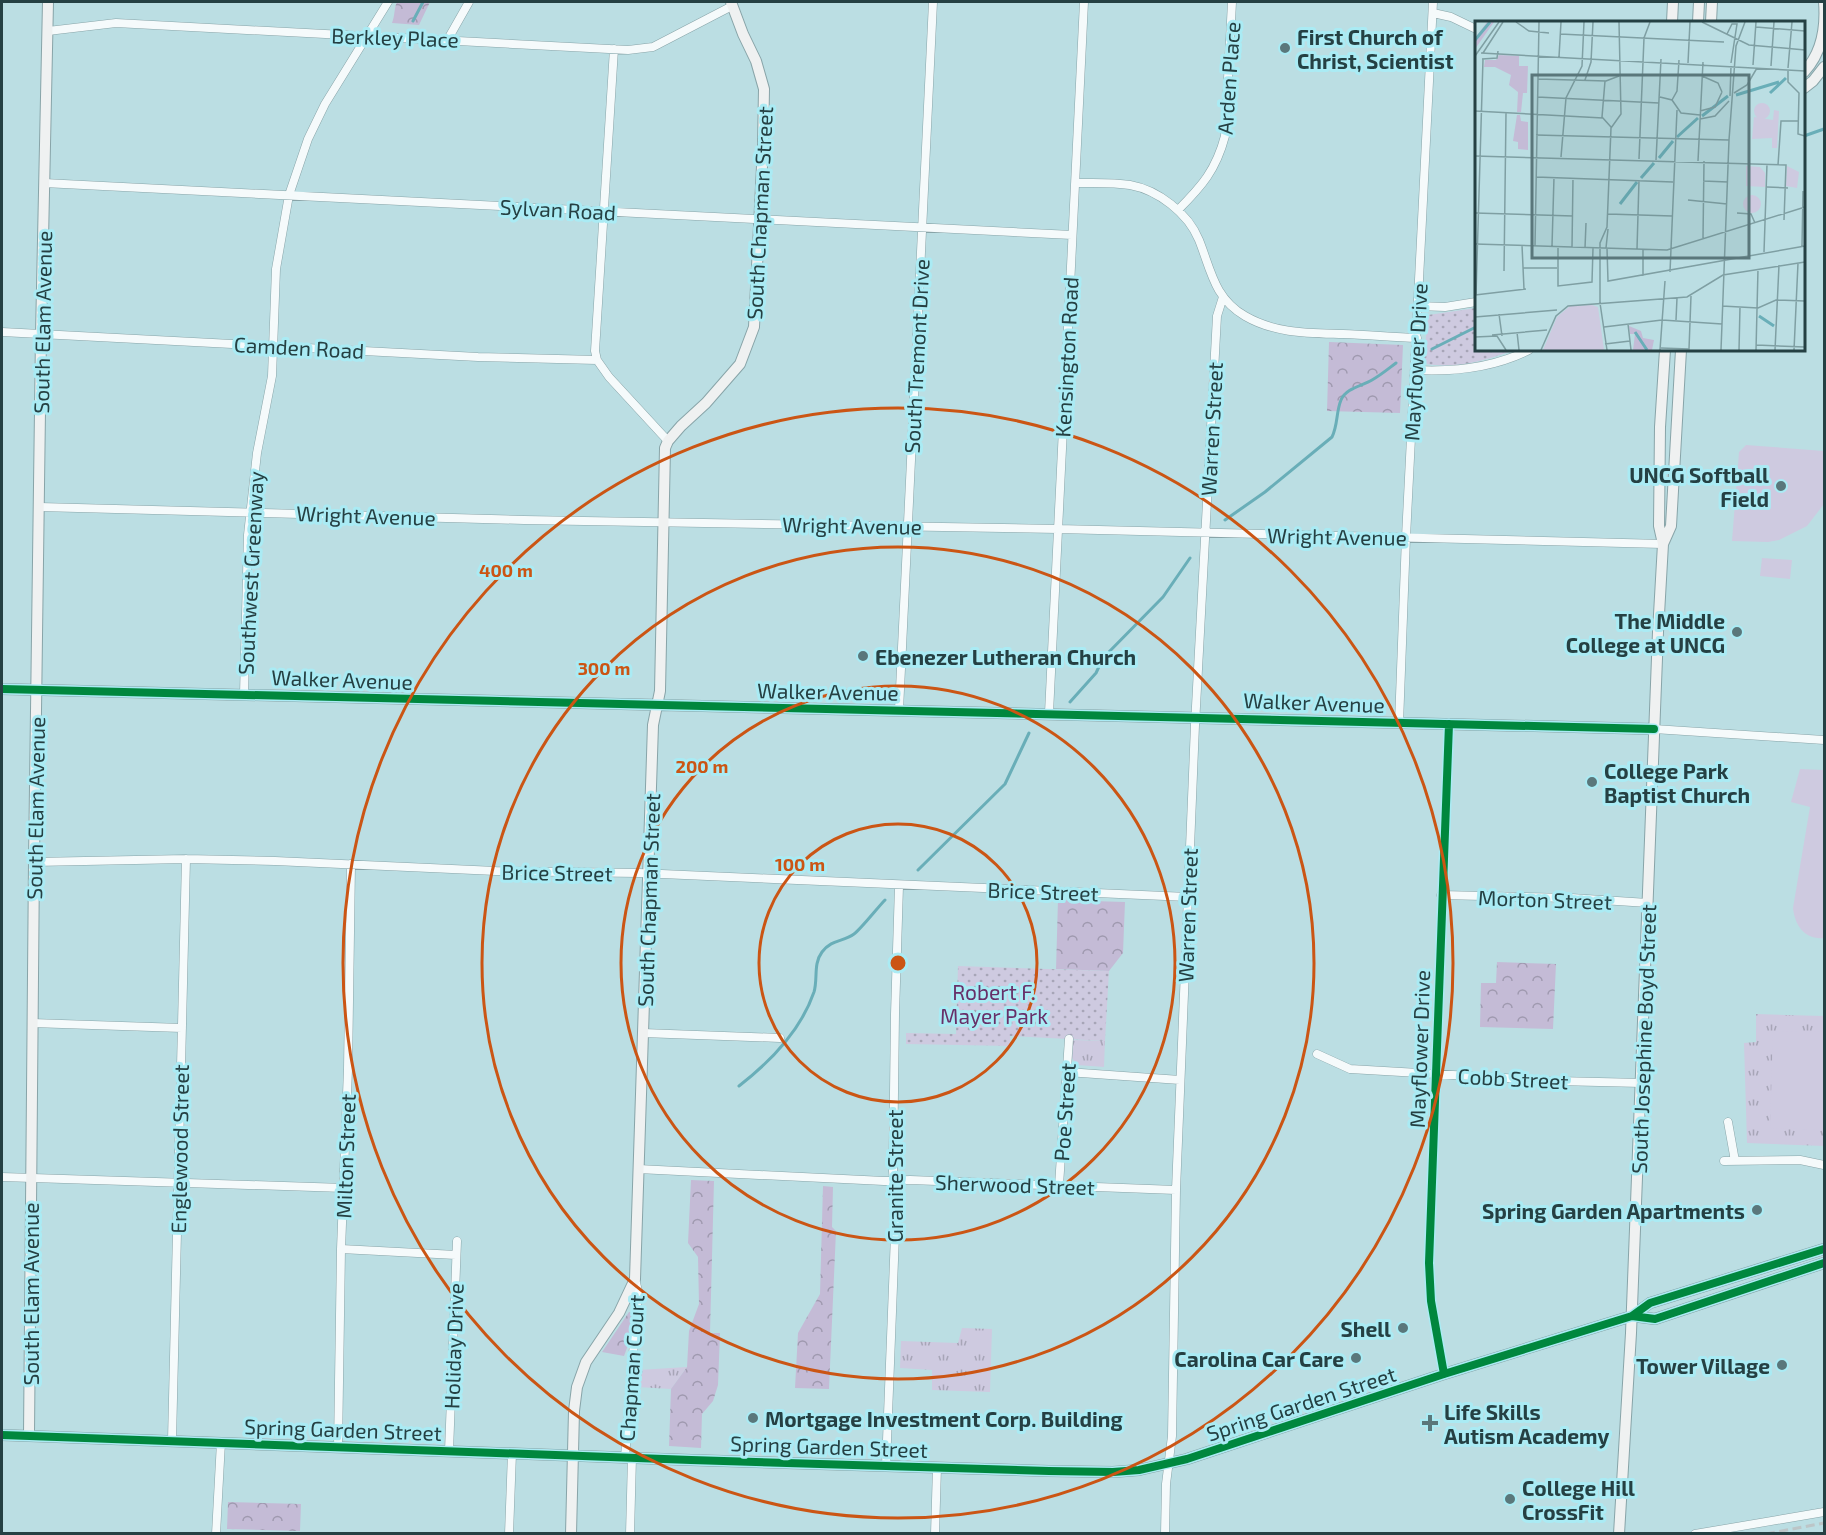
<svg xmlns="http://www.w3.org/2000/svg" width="1826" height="1535" font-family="'Exo 2',sans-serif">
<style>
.grass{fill:url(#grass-tufts)}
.forest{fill:url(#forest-crowns)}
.park{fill:url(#park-dots)}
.pitch{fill:#cecae0}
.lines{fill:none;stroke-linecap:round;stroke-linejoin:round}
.stream{stroke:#69aeb8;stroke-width:3}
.street-casing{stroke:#88a4a8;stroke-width:9}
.secondary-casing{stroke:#88a4a8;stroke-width:12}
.street{stroke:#f5fafb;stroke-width:8}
.secondary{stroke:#eff1f1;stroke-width:10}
.rail{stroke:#bcc5c7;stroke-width:3;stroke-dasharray:9 4.5;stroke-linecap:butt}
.cycleway-casing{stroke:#aaebf4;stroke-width:11}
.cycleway{stroke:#00873e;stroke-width:8}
.ring{fill:none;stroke:#cb5514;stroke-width:3}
.poi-dot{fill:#5a777b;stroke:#aaebf4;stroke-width:2}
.labels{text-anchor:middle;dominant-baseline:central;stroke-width:6;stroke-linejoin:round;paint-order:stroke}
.poi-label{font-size:21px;font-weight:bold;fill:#254043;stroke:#aaebf4;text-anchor:start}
.street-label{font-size:21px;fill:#254043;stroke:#aaebf4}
.park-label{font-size:21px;fill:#672f68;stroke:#aaebf4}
.inset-river{fill:none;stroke:#69aeb8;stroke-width:3}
.inset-road{fill:none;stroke:#7f9fa3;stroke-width:1.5}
.view{fill:#5a777b;fill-opacity:0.15;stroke:#5a777b;stroke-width:3}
.inset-edge{fill:none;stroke:#254043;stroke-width:3}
.centre{fill:#cb5514;stroke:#aaebf4;stroke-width:3}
.ring-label{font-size:18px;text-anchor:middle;font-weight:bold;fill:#cb5514;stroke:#aaebf4;stroke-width:6;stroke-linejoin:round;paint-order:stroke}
</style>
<defs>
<pattern id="grass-tufts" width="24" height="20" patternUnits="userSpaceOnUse" patternTransform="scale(1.5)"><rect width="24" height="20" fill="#cecae0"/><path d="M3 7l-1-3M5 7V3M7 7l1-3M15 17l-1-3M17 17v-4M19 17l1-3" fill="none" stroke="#a7a5b7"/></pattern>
<pattern id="forest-crowns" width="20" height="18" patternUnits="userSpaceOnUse" patternTransform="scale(1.5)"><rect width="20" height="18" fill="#c4bbd6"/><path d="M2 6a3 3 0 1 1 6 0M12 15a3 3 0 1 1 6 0" fill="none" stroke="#9f99af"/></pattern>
<pattern id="park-dots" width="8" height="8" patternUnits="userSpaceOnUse" patternTransform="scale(1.5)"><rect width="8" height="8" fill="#cecae0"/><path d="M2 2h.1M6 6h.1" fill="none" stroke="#a7a5b7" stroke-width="1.8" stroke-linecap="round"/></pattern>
</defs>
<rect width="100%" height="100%" fill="#bbdee3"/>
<path class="grass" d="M1756 1014 1824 1016V1146L1747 1143 1744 1043 1756 1042Z
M1073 1040 1105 1041 1104 1067 1077 1065 1072 1058Z
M962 1328 992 1329 990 1392 932 1390V1370L900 1368 901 1341 958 1343Z
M687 1367 671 1389 637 1387 638 1370Z"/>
<path class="forest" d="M397 2H430L419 25 392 23C395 15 394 8 397 2Z
M1329 342 1403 345 1400 413 1327 411Z
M1058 900 1125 902 1123 953 1109 971 1056 969Z
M1497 962 1556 964 1553 1029 1480 1027 1481 983H1496Z
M691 1180 714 1181 710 1333H720L718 1385 713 1401 702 1414 701 1448 669 1446 671 1389 687 1367 689 1331 699 1304 698 1257 688 1243Z
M823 1186 833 1187 832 1227 836 1231 829 1389 795 1388 798 1333 820 1294Z
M629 1312H632L630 1340 624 1356 602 1352Z
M228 1502 301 1504 300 1531 227 1529Z"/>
<path class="park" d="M1476 308V350H1514C1488 360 1456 369 1427 364L1424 358 1428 315Z
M958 966 1109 971 1105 1041 1010 1036V1046L906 1044V1033L956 1034Z"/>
<path class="pitch" d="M1746 445 1824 451V504L1807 526 1779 540 1768 542 1732 541 1739 452Z
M1762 558 1792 560 1790 579 1760 576Z
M1800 769 1824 770V938C1805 940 1795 926 1793 908L1810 807 1791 802Z
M1773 1031 1824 1032V1130L1770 1128Z"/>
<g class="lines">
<path class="stream" d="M413 21 423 2
M1804 136 1824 129
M1432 349 1476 327
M1225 520 1265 492 1332 437C1338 425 1336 412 1341 400 1346 388 1362 386 1372 380 1381 375 1388 369 1396 363
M1070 702 1096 673 1103 658 1163 597 1190 558
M918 870 1005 784 1029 733
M739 1086C770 1062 801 1030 814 992 818 979 813 964 822 952 832 939 843 942 854 934 861 929 878 907 885 900"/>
<g class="street-casing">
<path id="street" d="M1433 13 1451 17 1476 29
M48 31 116 23 628 50 653 47 732 6
M448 39 469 2
M614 49 595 351 597 360 609 377 668 441
M44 183 1072 235
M1075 183C1093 183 1112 182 1130 185 1158 190 1188 213 1199 240 1211 270 1214 298 1245 316 1276 334 1310 333 1343 334 1368 335 1392 337 1417 338
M1178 210C1202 186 1216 170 1225 136L1232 2
M1418 306 1445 307 1476 302
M2 332 478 357 597 360
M1415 370C1454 372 1493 368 1529 350
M40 507 524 520 1058 529 1663 544
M244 694 248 535 257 453 272 376 276 269 289 195 308 139 325 104 388 2
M899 710 933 2
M1049 713 1084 2
M1399 723 1406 537 1433 2
M1654 729 1824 740
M34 862 186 859 275 861 496 871 639 873 1188 897
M1441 895 1571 898 1648 903
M32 1023 182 1028
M643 1033 780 1038
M1317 1054 1350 1069 1556 1081 1642 1083
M1067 1072 1180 1080
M1728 1122 1735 1161
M1724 1161 1800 1160 1824 1165
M638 1169 884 1181 910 1180 1176 1190
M2 1177 344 1188
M1059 1185 1069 1039
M341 1249 456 1255
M1444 1374 1431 1301 1429 1263 1449 724
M172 1440 186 859
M338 1448 341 1249 348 1069 351 864
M449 1451 457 1241
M625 1457 638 1291 635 1279
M886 1466 896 1209 893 1171 895 1014 899 886
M216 1534 221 1442
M509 1534 512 1453
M630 1534 632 1457
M935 1534 937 1467
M1165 1534 1166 1484 1172 1436 1176 1190 1195 725 1217 316 1223 297
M1695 1534 1824 1512"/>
</g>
<g class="secondary-casing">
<path id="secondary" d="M1672 22 1673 2
M1698 22 1699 2
M1711 22 1712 2
M1804 72C1822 53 1826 27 1824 2
M1804 88 1813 81 1824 67
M1663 544 1671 526 1681 350
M2 689 1654 729
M1632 1316 1655 1319 1824 1263
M2 1435 691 1460 1049 1471 1113 1472 1139 1470 1187 1459 1444 1374 1632 1316 1650 1303 1824 1249
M29 1435 34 862 41 335 48 2
M571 1534 574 1411 577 1387 586 1362 619 1313 635 1279 653 725 660 691 665 448 668 441 681 426 706 403 740 364 754 327 763 146 764 89 756 61 743 34 731 2
M1619 1534 1631 1333 1658 632 1663 544 1659 526 1660 427 1665 350"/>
</g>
<use href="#street" class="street"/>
<use href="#secondary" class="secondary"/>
<path class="rail" d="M1766 1534 1824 1523"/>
<g class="cycleway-casing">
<path id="cycleway" d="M2 689 1654 729
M1632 1316 1655 1319 1824 1263
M1444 1374 1431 1301 1429 1263 1449 724
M2 1435 691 1460 1049 1471 1113 1472 1139 1470 1187 1459 1444 1374 1632 1316 1650 1303 1824 1249"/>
</g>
<use href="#cycleway" class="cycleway"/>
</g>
<g class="ring">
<circle cx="898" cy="963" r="139"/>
<circle cx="898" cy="963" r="277"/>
<circle cx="898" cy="963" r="416"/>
<circle cx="898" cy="963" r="555"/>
</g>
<g class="poi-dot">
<circle cx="1285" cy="48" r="6"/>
<circle cx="1781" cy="486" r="6"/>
<circle cx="1737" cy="632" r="6"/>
<circle cx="863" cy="656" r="6"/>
<circle cx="1592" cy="782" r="6"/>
<circle cx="1757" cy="1210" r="6"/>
<circle cx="1403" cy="1328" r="6"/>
<circle cx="1356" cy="1358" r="6"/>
<circle cx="1782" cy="1365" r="6"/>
<circle cx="753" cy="1418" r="6"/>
<path d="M1427 1414h6v6h6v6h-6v6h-6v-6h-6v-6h6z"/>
<circle cx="1510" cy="1499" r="6"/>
</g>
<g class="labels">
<g class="poi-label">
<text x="1297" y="36">First Church of<tspan x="1297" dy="24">Christ, Scientist</tspan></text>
<text x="1769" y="474" text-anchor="end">UNCG Softball<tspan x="1769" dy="24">Field</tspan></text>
<text x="1725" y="620" text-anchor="end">The Middle<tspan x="1725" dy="24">College at UNCG</tspan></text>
<text x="875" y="656">Ebenezer Lutheran Church</text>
<text x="1604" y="770">College Park<tspan x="1604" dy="24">Baptist Church</tspan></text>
<text x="1745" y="1210" text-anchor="end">Spring Garden Apartments</text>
<text x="1391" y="1328" text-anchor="end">Shell</text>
<text x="1344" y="1358" text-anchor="end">Carolina Car Care</text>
<text x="1770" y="1365" text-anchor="end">Tower Village</text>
<text x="1444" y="1411">Life Skills<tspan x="1444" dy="24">Autism Academy</tspan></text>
<text x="765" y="1418">Mortgage Investment Corp. Building</text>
<text x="1522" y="1487">College Hill<tspan x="1522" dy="24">CrossFit</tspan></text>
</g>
<g class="street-label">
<text transform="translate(395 37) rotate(2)">Berkley Place</text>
<text transform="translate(1228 78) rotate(-86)">Arden Place</text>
<text transform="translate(558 209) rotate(3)">Sylvan Road</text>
<text transform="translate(759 213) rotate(-87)">South Chapman Street</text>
<text transform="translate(42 322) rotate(-89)">South Elam Avenue</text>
<text transform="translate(299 347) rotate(3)">Camden Road</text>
<text transform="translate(916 356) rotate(-87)">South Tremont Drive</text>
<text transform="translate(1066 357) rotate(-87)">Kensington Road</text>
<text transform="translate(1415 362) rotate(-87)">Mayflower Drive</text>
<text transform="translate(1211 429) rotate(-87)">Warren Street</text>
<text transform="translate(366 515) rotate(2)">Wright Avenue</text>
<text transform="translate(852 525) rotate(1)">Wright Avenue</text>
<text transform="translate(1337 536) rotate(1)">Wright Avenue</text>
<text transform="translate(250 573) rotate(-87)">Southwest Greenway</text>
<text transform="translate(342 679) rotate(2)">Walker Avenue</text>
<text transform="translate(828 691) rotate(1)">Walker Avenue</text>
<text transform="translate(1314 702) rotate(2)">Walker Avenue</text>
<text transform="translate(35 808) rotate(-89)">South Elam Avenue</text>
<text transform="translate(557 872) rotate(1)">Brice Street</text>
<text transform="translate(1043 891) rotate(2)">Brice Street</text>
<text transform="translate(1545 899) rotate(2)">Morton Street</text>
<text transform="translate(648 900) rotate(-88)">South Chapman Street</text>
<text transform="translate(1187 915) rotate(-88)">Warren Street</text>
<text transform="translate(1643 1039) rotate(-88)">South Josephine Boyd Street</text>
<text transform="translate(1419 1049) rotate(-88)">Mayflower Drive</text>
<text transform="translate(1513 1078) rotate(3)">Cobb Street</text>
<text transform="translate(1064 1112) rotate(-86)">Poe Street</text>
<text transform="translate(179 1149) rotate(-89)">Englewood Street</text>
<text transform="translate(345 1156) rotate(-88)">Milton Street</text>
<text transform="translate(894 1176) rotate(-90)">Granite Street</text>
<text transform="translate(1015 1184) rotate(2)">Sherwood Street</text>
<text transform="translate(30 1294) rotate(-90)">South Elam Avenue</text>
<text transform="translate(453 1346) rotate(-88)">Holiday Drive</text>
<text transform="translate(631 1368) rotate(-86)">Chapman Court</text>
<text transform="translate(1301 1403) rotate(-18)">Spring Garden Street</text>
<text transform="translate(343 1429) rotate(2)">Spring Garden Street</text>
<text transform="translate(829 1446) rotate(2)">Spring Garden Street</text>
</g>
<g class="park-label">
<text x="994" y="991">Robert F.<tspan x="994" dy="24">Mayer Park</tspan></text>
</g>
</g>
<g transform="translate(1475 21)">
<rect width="330" height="330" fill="#bbdee3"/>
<path d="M312 145 324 151 322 167 311 165Z" fill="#cecae0"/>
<path d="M12 1H19L0 28V17ZM24 34 44 35V45H53L52 72H48L46 91H42L43 71 34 64 36 54 20 46H9L10 39H21ZM42 94H45L46 100 53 101V129L43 128V121L38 120ZM154 305 166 310 168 317 179 319 177 329H158L160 313H155Z" fill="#c4bbd6"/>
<path d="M279 90a8 8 0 1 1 16 0a8 8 0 1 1-16 0ZM299 89 304 90 302 127H297V117L277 118 279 96 298 99ZM271 145 285 146 290 152V166L271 165ZM268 183a9 9 0 1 1 18 0a9 9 0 1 1-18 0ZM117 284 123 286 129 329H68L82 296 95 285Z" fill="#cecae0"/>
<path class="inset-river" d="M0 19 15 1M295 72 311 57M261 74 304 61M227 95 253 75M202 116 223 97M184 137 198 120M166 157 179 142M145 183 162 161M284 295 299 305M160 311 172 329"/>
<path class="inset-road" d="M41 1 54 10 74 12M227 1 274 24 330 29M281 6 330 10M85 13 249 21M252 13 257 3H262L256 42M6 32 330 50M8 32 28 1M0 35 24 1M84 36 86 1M7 38 22 37 23 30M213 42 215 1M278 44 281 1M296 45 299 1M313 47 317 1M313 49V61L324 72 323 113 330 115M227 55 243 62 247 71M63 58 131 60 144 55M110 59 116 41 118 1M130 60 127 96 136 106M259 72 272 64 282 47M255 75 256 45M62 76 184 82M185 76 197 79 206 92 225 94M197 79 202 70 204 39M0 90 128 97M225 90 240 86 247 71M225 98 240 95 254 80M61 114 254 119M0 135 311 144 309 199M86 136 91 77 107 45 109 1M164 138 169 17 175 1M181 139 186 38M223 140 228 41M303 144 306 100H324M61 156 198 161M228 160 253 161M292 166 313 167M213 179 252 183M0 192 98 195M262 192 276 193 280 202M133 193 197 195M228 217 229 140M0 223 192 229 330 186M47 224 49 268M60 225 64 1M77 225 79 156M83 225V265L117 261 118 227M327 225 328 170M97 226 98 157M110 227 111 202M131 227 133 208M132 227 133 260 330 225M162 228 164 159M168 228V255M289 231 292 143M48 247H82M29 250 31 92M195 251 202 89M0 274 51 268M1 274 8 38M125 282V222L132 206 136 107 146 93 144 1M125 282 132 329M247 285 283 287 301 279 330 280M24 293 27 315M0 296 82 289M201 299 202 277M153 303 156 329M129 306 187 299 247 303M42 311 44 329M17 314 72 309M0 316 22 315 31 329M130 323 155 320M281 324 330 326M186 327 214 328 216 275M66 329 81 295 93 285 212 276 248 254 330 241M185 329 190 260M246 329 254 119 261 25 270 1M264 329 265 286M281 329 283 248M300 329 304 244M319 329 323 242"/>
<path class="view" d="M57 54H274V237H57Z"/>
<rect width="330" height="330" class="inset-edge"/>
</g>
<circle cx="898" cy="963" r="9" class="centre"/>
<g class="ring-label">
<text x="506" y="577">400 m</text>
<text x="604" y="675">300 m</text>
<text x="702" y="773">200 m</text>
<text x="800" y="871">100 m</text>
</g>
<rect width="1826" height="1535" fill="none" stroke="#254043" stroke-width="6"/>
</svg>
